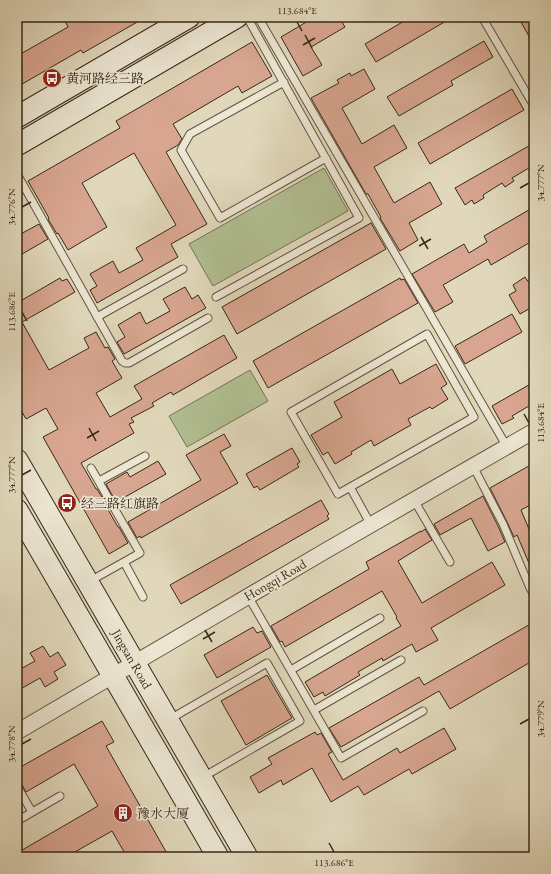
<svg xmlns="http://www.w3.org/2000/svg" width="551" height="874" font-family="'EB Garamond','Noto Serif SC',serif">
<style>
.grass{fill:#b1bf92;stroke:#747454}
.building{fill:#d8a690;stroke:#372817}
.lines{fill:none;stroke-linecap:round;stroke-linejoin:round}
.service-casing{stroke:#625440;stroke-width:9}
.minor-casing{stroke:#625440;stroke-width:17}
.secondary-casing{stroke:#372817;stroke-width:23}
.service{stroke:#ece6d3;stroke-width:7}
.minor{stroke:#ece6d3;stroke-width:15}
.secondary{stroke:#ece6d3;stroke-width:21}
.ticks{fill:none;stroke:#372817;stroke-width:1.5}
.labels{text-anchor:middle;dominant-baseline:central;stroke-width:3.5;stroke-linejoin:round;paint-order:stroke}
.poi-label{font-size:13px;fill:#372817;stroke:#ece6d3;text-anchor:start}
.street-label{font-size:13px;fill:#372817;stroke:#ece6d3}
.neatline{fill:none;stroke:#372817;stroke-width:1.5}
.ticks-label{font-size:10px;text-anchor:middle;fill:#372817}
</style>
<rect width="100%" height="100%" fill="#e1d8bb"/>
<filter id="stains"><feTurbulence type="fractalNoise" baseFrequency=".005" numOctaves="4"/><feColorMatrix values="0 0 0 0 .2 0 0 0 0 .09 0 0 0 0 .02 0 0 0 .5 -.17"/></filter>
<radialGradient id="worn" r=".72"><stop offset=".6" stop-color="#630" stop-opacity="0"/><stop offset="1" stop-color="#630" stop-opacity=".3"/></radialGradient>
<path class="grass" d="M324 168 348 211 213 286 189 244Z
M250 370 268 401 187 447 169 416Z"/>
<path class="building" d="M72 17H146L83 53 81 50 17 87V56L68 27 65 21Z
M306 17H339L345 27 311 47 322 65 303 76 281 37 308 21Z
M411 17H453L376 62 365 44Z
M518 17H534V45Z
M484 41 493 57 451 81 453 85 399 116 387 97Z
M252 42 272 76 242 93 238 86 173 124 182 139 178 145 166 152 207 224 171 244 178 257 97 303 90 290 97 286 90 274 113 261 119 273 143 260 136 248 176 225 134 153 82 183 107 227 68 250 58 233 57 234 48 219 49 218 28 181 120 128 116 121Z
M364 69 375 89 342 108 362 144 394 125 407 148 374 167 394 203 430 182 442 204 409 223 418 240 400 251 380 218 381 217 368 194H366L311 98 339 83 337 80 350 73 351 76Z
M512 89 524 110 430 164 418 143Z
M534 143V165L512 178 514 181 505 187 502 183 483 195 484 198 474 204 472 200 465 205 455 188Z
M534 207V240L491 265 488 259 443 285 453 302 435 312 412 274 464 244 469 253 487 242 484 236Z
M371 223 386 249 237 334 222 307Z
M39 224 48 239 17 257V236Z
M525 277 529 283 534 280V306L520 314 509 295 516 291 513 285Z
M60 278 62 281 67 279 75 292 22 322 49 370 89 348 84 338 96 332 105 348 108 347 115 359 112 361 122 378 96 393 110 417 142 399 134 386 224 335 237 358 173 395 171 392 152 403 154 406 131 418 134 422 129 424 134 433 81 463 96 489H97L108 507 107 508 118 527H119L128 543 109 554 43 437 58 429 46 408 26 419 17 403V303Z
M400 278 401 280 404 279 418 303 268 388 253 361Z
M185 287 192 299 198 295 206 308 124 354 117 342 125 337 118 325 140 312 146 324 170 311 163 299Z
M512 314 522 332 465 364 455 346Z
M436 364 447 384 441 388 448 399 432 409 430 407 408 419 411 425 374 446 371 440 351 452 352 454 335 464 328 452 323 455 311 435 342 417 334 402 392 369 400 384Z
M534 382V403L512 416 514 418 502 424 492 406Z
M224 434 231 446 220 452 238 483 141 538 140 536 137 538 128 522 201 480 186 455Z
M292 448 300 462 297 464 299 467 260 490 257 486 254 488 246 474Z
M158 461 166 474 116 502 106 484 127 472 130 477Z
M534 463V503L521 510 534 541V575L517 535 514 537 507 522 490 488Z
M483 496 498 526 505 542 488 551 471 518 440 535 434 524Z
M321 500 329 514 327 516 329 519 181 604 170 585Z
M425 529 432 540 398 561 422 603 492 562 505 585 431 628 438 640 416 652 412 644 383 661 382 658 358 672 360 675 325 696 323 692 314 697 305 682 401 626 396 618 397 617 382 591 285 647 282 641 280 642 271 626 369 569 366 562 421 531V532Z
M534 622V660L450 709 439 691 341 747 329 728 419 677 424 685Z
M253 627 257 633 262 631 271 647 217 678 204 655Z
M43 646 50 657 58 652 66 665 54 672 58 679 45 687 40 678 17 691V671L35 661 30 653Z
M267 675 292 718 246 745 221 701Z
M102 721 114 742 106 746 169 857H127L112 831 66 857H17V853L98 806 74 764 26 792 21 783 17 781V769Z
M444 728 456 749 412 774 409 769 364 795 358 786 331 802 312 768 283 785 281 780 259 793 250 777 272 764 268 758 315 732 317 735 321 733 332 752 328 754 343 780 397 748 400 753Z"/>
<g class="lines">
<g class="service-casing">
<path id="service" d="M258 17 507 447
M482 17 534 106
M284 82 190 134 181 150 220 218 326 158
M17 174 122 361 125 363H129L208 318
M216 297 359 218 247 17
M97 317 183 269
M427 334 474 417 338 494 291 412Z
M473 466 503 524 530 588 534 595
M99 481 145 456
M350 487 371 525
M414 500 450 562
M124 562 143 597
M90 581 140 553 91 468
M248 596 341 758 423 711
M291 670 380 618
M314 710 401 660
M170 719 267 663 300 721 203 777
M17 786 32 812
M17 821 60 796"/>
</g>
<g class="minor-casing">
<path id="minor" d="M17 732 327 550 534 431"/>
</g>
<g class="secondary-casing">
<path id="secondary" d="M17 117 189 17
M17 145 237 17
M17 460 247 857
M17 510 218 857"/>
</g>
<use href="#service" class="service"/>
<use href="#minor" class="minor"/>
<use href="#secondary" class="secondary"/>
</g>
<path class="ticks" d="M297 22 302 31M305 35 312 48M303 45 315 38M520 188 529 183M22 207 31 202M421 237 428 249M419 246 431 239M22 312 27 321M524 414 529 423M89 428 96 441M87 438 99 431M22 475 31 470M205 630 212 642M203 639 215 632M520 724 529 719M22 744 31 739M329 843 334 852"/>
<defs>
<g id="bus-disc" transform="scale(1)"><circle r="9.5" fill="#8f2418" stroke="#ece6d3"/><path d="M-5-6H5V4H4V6H2V4H-2V6H-4V4H-5ZM-3.5-4V0h7V-4ZM-3.5 1.2v1.5H-2V1.2ZM2 1.2v1.5H3.5V1.2Z" fill="#fff"/></g>
<g id="building-disc" transform="scale(1)"><circle r="9.5" fill="#8f2418" stroke="#ece6d3"/><path d="M-4-6H4V6H1V3H-1V6H-4ZM-2.5-4.3h1.7v1.8h-1.7ZM.8-4.3h1.7v1.8H.8ZM-2.5-1h1.7V.8h-1.7ZM.8-1h1.7V.8H.8Z" fill="#fff"/></g>
</defs>
<g fill-rule="evenodd">
<use href="#bus-disc" x="52" y="78"/>
<use href="#bus-disc" x="67" y="503"/>
<use href="#building-disc" x="123" y="813"/>
</g>
<g class="labels">
<g class="poi-label">
<text x="66" y="78">黄河路经三路</text>
<text x="81" y="503">经三路红旗路</text>
<text x="137" y="813">豫水大厦</text>
</g>
<g class="street-label">
<text transform="translate(275 580) rotate(-30)">Hongqi Road</text>
<text transform="translate(132 659) rotate(60)">Jingsan Road</text>
</g>
</g>
<rect width="551" height="874" fill="none" stroke="#e1d8bb" stroke-width="44"/>
<rect x="22" y="22" width="507" height="830" class="neatline"/>
<g class="ticks-label">
<text x="297" y="14">113.684°E</text>
<text transform="translate(540 183) rotate(-90)" y="4">34.777°N</text>
<text transform="translate(11 207) rotate(-90)" y="4">34.776°N</text>
<text transform="translate(11 312) rotate(-90)" y="4">113.686°E</text>
<text transform="translate(540 423) rotate(-90)" y="4">113.684°E</text>
<text transform="translate(11 475) rotate(-90)" y="4">34.777°N</text>
<text transform="translate(540 719) rotate(-90)" y="4">34.779°N</text>
<text transform="translate(11 744) rotate(-90)" y="4">34.778°N</text>
<text x="334" y="866">113.686°E</text>
</g>
<rect width="100%" height="100%" filter="url(#stains)"/>
<rect width="100%" height="100%" fill="url(#worn)"/>
</svg>
